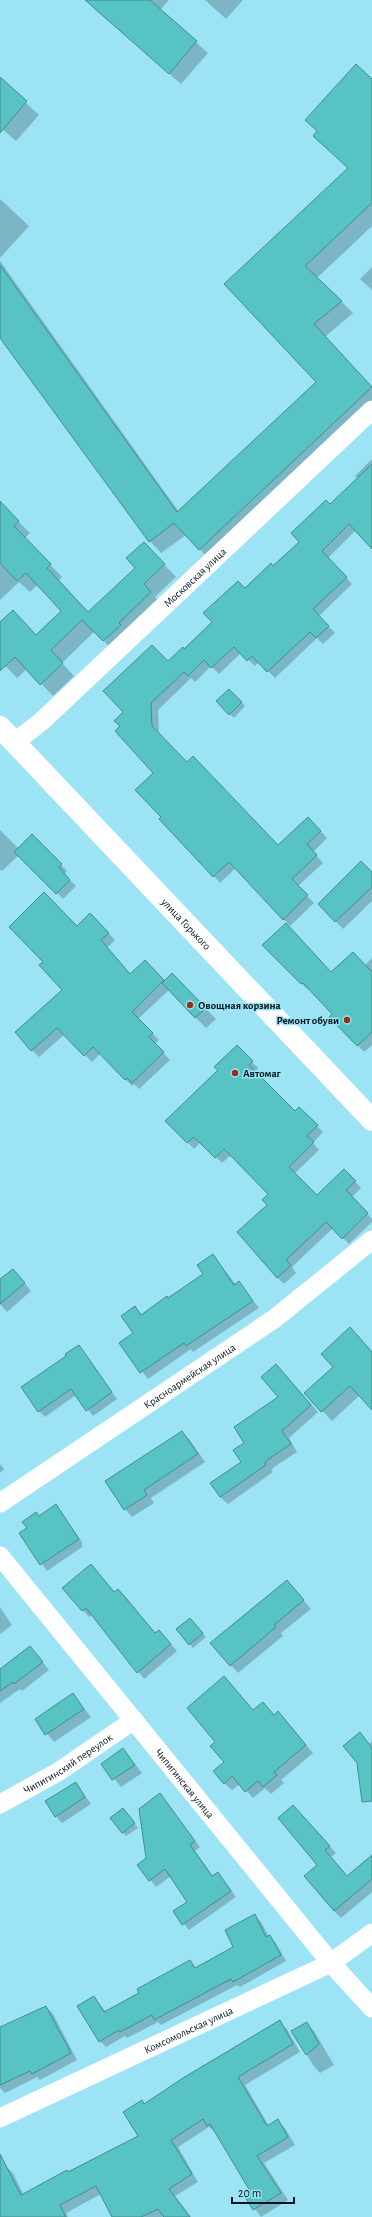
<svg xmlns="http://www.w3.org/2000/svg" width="372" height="2217" font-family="'Alegreya Sans',sans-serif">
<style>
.shadow{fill:#0003}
.building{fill:#57c3c3;stroke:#438e8e}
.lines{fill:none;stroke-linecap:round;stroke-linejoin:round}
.street{stroke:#fff;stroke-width:19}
.secondary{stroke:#fff;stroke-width:22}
.poi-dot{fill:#983114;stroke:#9ce3f5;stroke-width:1.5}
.labels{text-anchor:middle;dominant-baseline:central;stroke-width:3;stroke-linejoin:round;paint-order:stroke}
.street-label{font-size:11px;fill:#00151b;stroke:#9ce3f5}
.poi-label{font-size:11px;font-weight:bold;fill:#00151b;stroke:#9ce3f5;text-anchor:start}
</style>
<rect width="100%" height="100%" fill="#9ce3f5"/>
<path class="shadow" d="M85 0H169L160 10 208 53 181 84Z
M205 0H243L226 19Z
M0 79 39 115 16 141 0 127Z
M372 80V226L317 278 353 313 325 337 372 387V410L211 561 186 535 161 553 150 541 0 336V261L179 512 317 382 226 284 349 168Z
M0 199 29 226 0 258Z
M372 267V290L360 279Z
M372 459V547L356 530 328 558 352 584 319 616 335 633 323 644 317 638 275 678 259 662 255 666 241 653 219 674 211 666 195 682 191 678 158 710 159 734 187 763 278 846 308 818 327 838 313 852 323 863 298 886 314 903 290 926 236 868 220 883 214 876 162 817 155 773 116 731 168 663 184 650 245 589 300 542 330 505 358 479 355 476Z
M0 511 16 519 30 533 25 538 62 577 59 580 89 613 155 555 176 577 155 597 162 605 115 653 95 631 62 663 74 676 53 696 27 669 17 678 0 660V623L36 636 63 611 38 584 30 592 19 582 0 600Z
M229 690 245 706 234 718 218 701Z
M0 830 19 849 32 835 67 871 64 874 76 886 63 899 19 855 2 871 0 869Z
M372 873V901L343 929 319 904Z
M90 914 115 940 107 948 131 975 145 962 165 982 172 974 216 1019 206 1028 169 990 138 1019 159 1040 155 1044 170 1060 139 1089 134 1084 132 1086 101 1053 92 1062 65 1034 39 1057 32 1050 64 990 77 927Z
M264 945 332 973 365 965 372 958V1045L364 1052 330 1017 333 1014 310 989 308 990Z
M237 1046 258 1068 255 1072 295 1113 299 1108 323 1132 313 1143 319 1150 294 1174 317 1197 344 1170 361 1188 352 1197 372 1219V1222L349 1244 333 1228 292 1267 296 1273 284 1284 277 1277 269 1205V1194L231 1155 222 1163 201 1142 194 1149 167 1121 219 1070Z
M213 1255 236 1285 239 1283 259 1308 193 1352 191 1349 148 1379 120 1343 135 1333V1308L142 1315 169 1299 204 1275Z
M20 1277 31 1291 7 1312 0 1304V1281Z
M360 1338 372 1352V1409L360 1395 332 1421 305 1393 334 1367Z
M78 1346 117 1399 93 1416 76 1395 45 1417 39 1411 68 1356Z
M283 1372 318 1412 289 1438 297 1452 274 1467 271 1470 273 1472 228 1504 220 1497 280 1397Z
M182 1432 190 1440 205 1462 151 1498 154 1503 132 1517 125 1509Z
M0 1464 4 1469 0 1473Z
M56 1505 82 1542V1547L47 1571 20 1533Z
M97 1572 115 1593 118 1590 125 1596 156 1634 165 1637 177 1651 144 1679 93 1614 89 1617 64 1588Z
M294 1589 311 1609 281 1633 283 1636 238 1673 212 1643Z
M0 1607 12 1625 0 1634Z
M194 1623 206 1637 193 1648 190 1644Z
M30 1647 49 1670 22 1691 20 1689 0 1703V1671Z
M224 1677 253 1711 285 1720 313 1753 281 1780 284 1783 271 1794 265 1788 253 1798 240 1784 232 1790 224 1783 225 1763 216 1742Z
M73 1695 91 1717 54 1742 36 1720Z
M360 1734 369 1744 372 1741V1802L361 1788Z
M123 1749 142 1773 121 1787 102 1764Z
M76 1783 91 1804 62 1823 56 1816Z
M159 1794 200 1847 195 1851 213 1876 218 1873 236 1897 189 1930 174 1911 188 1902 171 1876 156 1887 138 1865 147 1859Z
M300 1813 336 1853 331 1857 347 1877 372 1855V1892L341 1918 334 1911Z
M129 1816 138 1828 126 1836 122 1832Z
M254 1915 261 1922 269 1937 276 1943 286 1961 240 1987 237 1985 161 2025 158 2022 127 2038 125 2036 106 2047 100 2041 94 1997 106 2012 190 1961 196 1968 234 1947Z
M46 2007 53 2014 77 2060 40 2080 37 2077 5 2093 0 2088V2028Z
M279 2022 287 2029 300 2052 245 2085 269 2126 277 2121 285 2128 295 2145 264 2163 288 2200 261 2217 245 2195 251 2191 216 2132 209 2127 178 2147 198 2182 175 2196 191 2217H113L101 2194 66 2213 68 2217H0V2169L5 2166 13 2173 23 2194 139 2136 142 2101 145 2104Z
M307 2024 314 2031 334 2065 320 2073 313 2065 293 2032Z"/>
<path class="building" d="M85 0H150L197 41 169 74Z
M356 64 372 79V203L305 266 342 301 314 324 372 387 199 550 174 523 149 542 0 338V265L177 512 316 382 224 284 348 168 313 136 317 131 305 120Z
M0 77 27 101 0 133Z
M372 464V549L349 524 322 551 347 577 313 609 329 626 316 638 310 632 267 672 252 656 247 661 234 647 211 668 204 660 188 676 184 672 151 703 152 726 187 762 193 756 278 845 308 817 321 831 307 844 317 855 292 879 308 895 283 920 229 862 213 877 159 819 161 817 135 790 153 773 115 731 120 726 114 721 123 712 103 691 152 645 168 661 183 647 184 649 212 622 203 613 238 581 245 588 271 563 273 566 299 542 291 533 326 500 330 504Z
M0 501 19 521 14 526 51 564 47 568 88 612 135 568 126 558 144 542 165 564 144 584 151 592 119 623 121 625 103 641 82 620 51 650 63 663 40 685 15 657 0 671V622L13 610 36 635 61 611 26 573 17 581 0 563Z
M229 689 242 702 229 715 216 701Z
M32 834 62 864 59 867 70 880 56 894 14 852Z
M361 861 372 872V887L335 922 318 904Z
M44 892 77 926 90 913 109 933 101 940 130 974 145 960 164 980 132 1012 153 1033 149 1037 164 1052 132 1083 127 1078 125 1080 93 1047 84 1056 57 1028 31 1051 15 1032 62 990 39 965 43 962 9 927Z
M286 923 331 972 353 952 372 972V1032L357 1046 329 1017 332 1014 303 983 301 984 262 945Z
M172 973 206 1008 195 1018 162 983Z
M237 1045 253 1061 249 1065 295 1111 299 1107 318 1125 307 1136 314 1142 289 1167 317 1195 344 1169 356 1181 346 1190 368 1213 342 1239 326 1222 286 1260 291 1265 277 1278 237 1232 267 1205 262 1200 268 1194 224 1149 215 1158 194 1137 187 1143 165 1121 218 1070 214 1067Z
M213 1254 234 1285 239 1281 253 1301 186 1346 184 1343 140 1373 119 1343 133 1333 121 1316 135 1306 141 1315 167 1296 168 1298 203 1274 197 1265Z
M13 1269 25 1283 0 1304V1279Z
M350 1327 372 1352V1410L350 1386 321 1412 304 1393 333 1367 321 1354Z
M79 1345 112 1392 86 1411 71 1389 38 1412 21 1387 66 1356 65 1354Z
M276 1364 311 1405 282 1431 291 1444 267 1460 265 1463 266 1465 220 1497 210 1483 241 1462 233 1450 244 1443 234 1427 278 1397 261 1377Z
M182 1431 198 1454 144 1490 147 1495 124 1510 105 1481Z
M56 1504 79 1539 40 1565 19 1533 27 1528 22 1522 36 1512 39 1516Z
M91 1564 114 1592 118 1589 155 1633 159 1630 171 1644 137 1673 86 1608 82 1611 62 1588Z
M287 1580 304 1600 274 1625 276 1627 230 1666 210 1643Z
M190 1618 203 1633 189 1645 176 1629Z
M30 1646 43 1662 14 1684 13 1682 0 1691V1669Z
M224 1676 253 1710 263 1702 274 1715 278 1711 306 1745 274 1772 277 1775 263 1787 258 1781 245 1792 232 1776 224 1784 213 1771 224 1762 210 1746 215 1742 187 1708Z
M73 1693 84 1709 45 1735 35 1719Z
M360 1732 372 1748V1801L362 1802 357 1763 343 1746Z
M123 1748 135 1765 112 1780 101 1764Z
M76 1782 85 1797 55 1817 45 1801Z
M160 1793 195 1841 190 1845 212 1876 218 1872 231 1891 182 1925 173 1911 187 1902 165 1869 149 1881 137 1865 146 1858 139 1809Z
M293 1805 330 1846 325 1850 347 1876 372 1855V1879L334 1911 304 1876 317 1865 278 1818Z
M123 1808 135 1823 122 1833 110 1818Z
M255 1914 266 1937 270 1935 281 1955 233 1982 231 1979 154 2020 152 2015 120 2032 119 2030 99 2042 77 2006 94 1996 104 2012 139 1993 137 1989 190 1960 195 1968 233 1947 225 1930Z
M46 2006 71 2053 32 2074 30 2071 0 2085V2027Z
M280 2020 293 2044 238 2077 267 2126 278 2119 288 2137 257 2156 281 2193 253 2210 244 2195 250 2191 210 2124 207 2126 203 2119 171 2140 192 2174 169 2189 190 2217H164L158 2209 141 2217H112L96 2186 60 2205 66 2217H0V2154L21 2195 67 2170 68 2172 138 2136 123 2112 142 2100 144 2104 183 2078Z
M307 2022 319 2044 306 2055 291 2031Z"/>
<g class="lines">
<g class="street">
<path id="s1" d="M15 742 42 721 372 410"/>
<path id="s2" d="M0 1503 274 1319 372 1240"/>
<path id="s3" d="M0 1556 331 1963 372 2008"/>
<path id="s4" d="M0 1804 58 1772 134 1720"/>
<path id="s5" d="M0 2118 331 1963 372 1933"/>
</g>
<path class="secondary" id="s6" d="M0 727 372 1120"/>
</g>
<g class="poi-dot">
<circle cx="190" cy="1005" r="4"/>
<circle cx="347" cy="1020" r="4"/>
<circle cx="235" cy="1073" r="4"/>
</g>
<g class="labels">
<g class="street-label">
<text stroke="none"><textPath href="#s1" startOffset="244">Московская улица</textPath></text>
<text stroke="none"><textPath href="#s6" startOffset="271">улица Горького</textPath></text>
<text stroke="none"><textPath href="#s2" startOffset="228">Красноармейская улица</textPath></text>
<text stroke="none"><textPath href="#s4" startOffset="79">Чипигинский переулок</textPath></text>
<text stroke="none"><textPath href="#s3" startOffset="293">Чипигинская улица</textPath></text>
<text stroke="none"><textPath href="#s5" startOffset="208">Комсомольская улица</textPath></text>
</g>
<g class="poi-label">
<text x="198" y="1005">Овощная корзина</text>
<text x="339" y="1020" text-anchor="end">Ремонт обуви</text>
<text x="243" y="1073">Автомаг</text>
</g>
</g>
<path d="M232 2197v6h62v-6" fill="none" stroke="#00151b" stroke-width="2"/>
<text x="238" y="2197" font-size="12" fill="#00151b" stroke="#9ce3f5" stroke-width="3" paint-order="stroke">20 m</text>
</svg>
